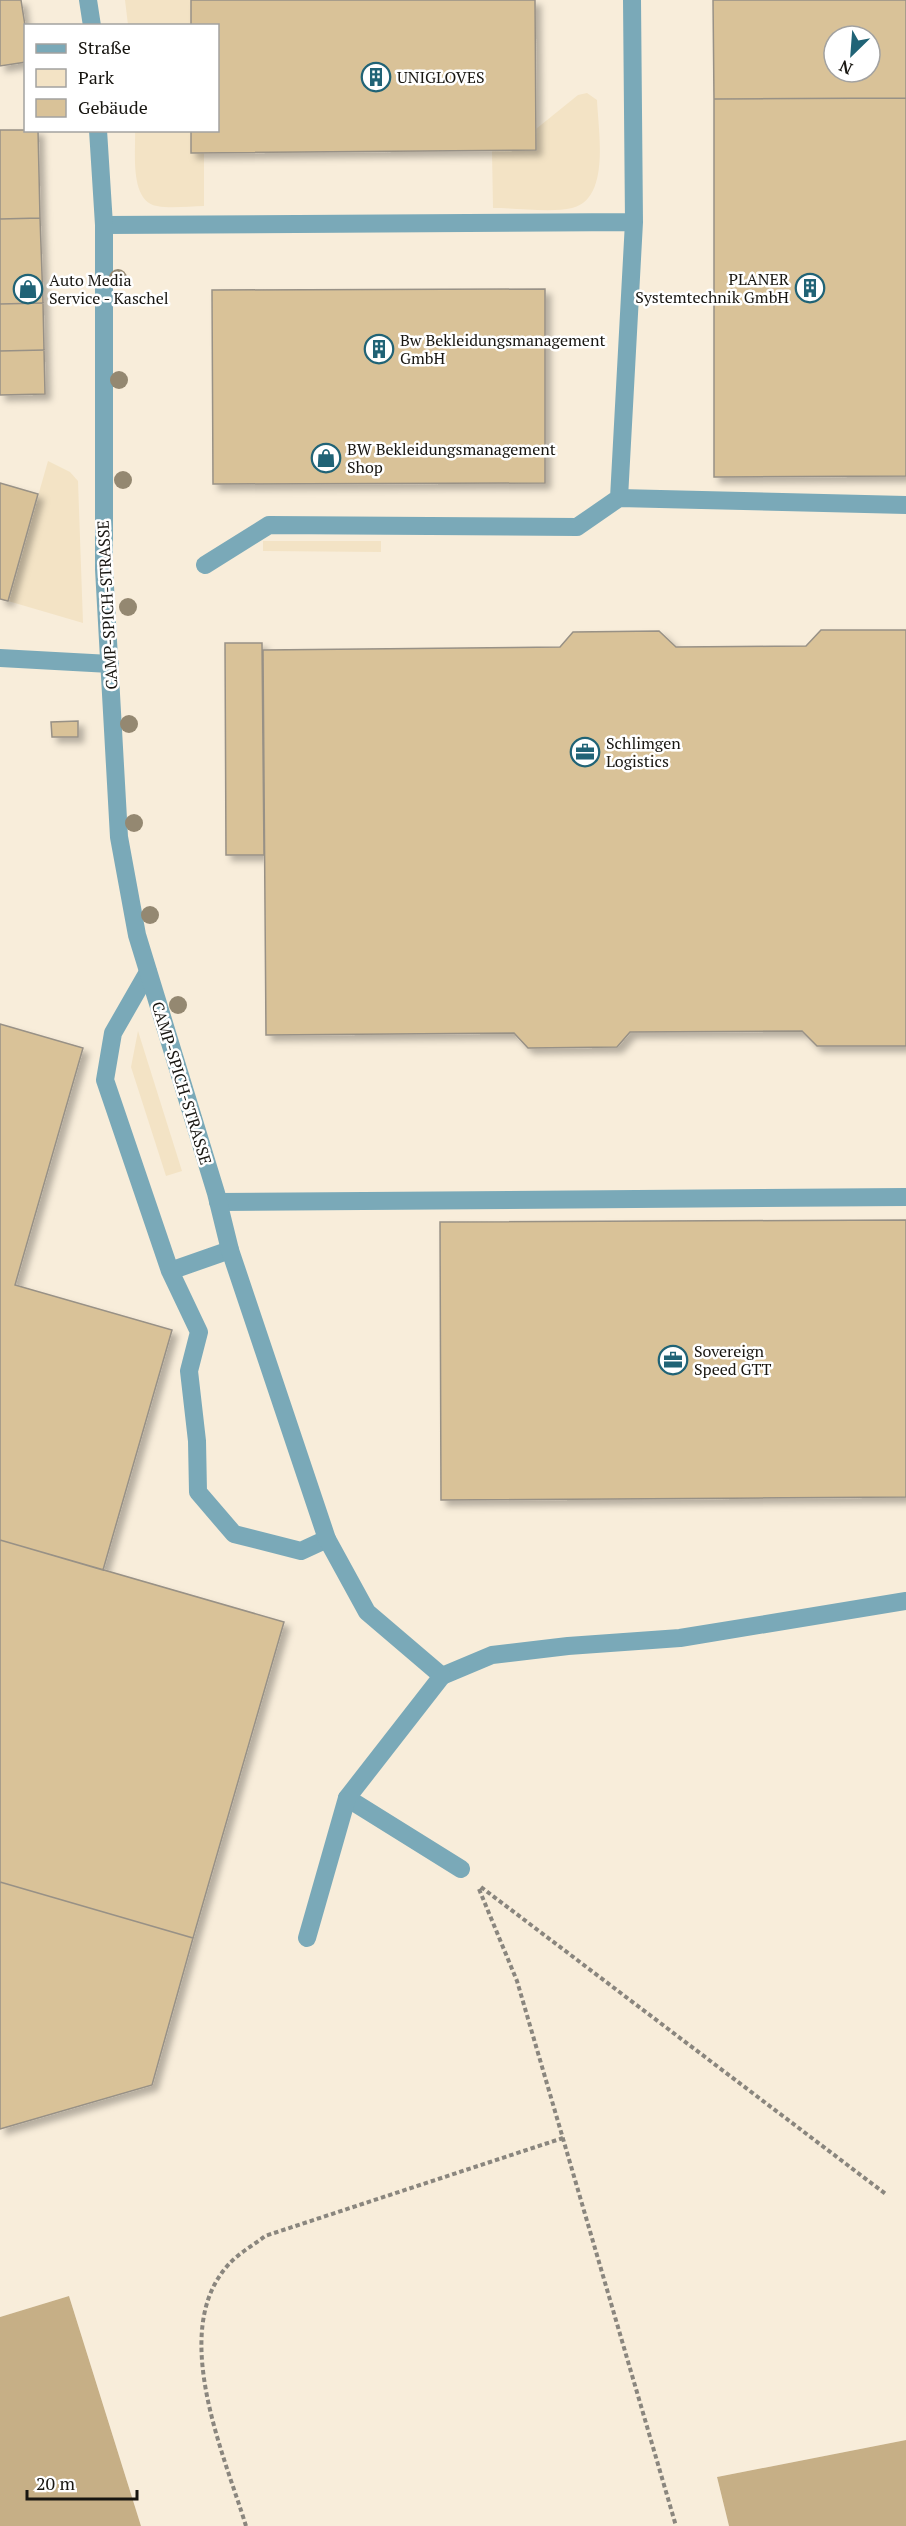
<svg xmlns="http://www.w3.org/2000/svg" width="906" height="2526" font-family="'PT Serif',serif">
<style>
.built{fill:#f8edda;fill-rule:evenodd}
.green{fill:#f3e3c5}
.forest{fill:#c6af86}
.building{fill:#d9c298;stroke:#989186;stroke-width:1.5;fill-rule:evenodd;filter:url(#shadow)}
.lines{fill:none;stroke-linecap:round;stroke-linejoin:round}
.path{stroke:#8a867e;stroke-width:4;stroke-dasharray:4.5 3;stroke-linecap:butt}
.lane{stroke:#7aa9b8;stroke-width:18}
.street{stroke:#7aa9b8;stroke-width:18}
.tree{fill:#948871}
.labels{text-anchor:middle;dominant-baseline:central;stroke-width:5;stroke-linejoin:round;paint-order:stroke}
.poi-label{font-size:16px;fill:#181611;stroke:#fff;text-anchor:start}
.street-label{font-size:16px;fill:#181611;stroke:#fff}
</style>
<defs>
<filter id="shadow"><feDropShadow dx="5.5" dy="5.5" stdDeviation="3" flood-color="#0004"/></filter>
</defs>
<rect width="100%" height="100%" fill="#fef8ee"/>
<path class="built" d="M0 0H906V2440L717 2477 729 2526H141L69 2296 0 2317ZM26 26H218V130H26ZM834 36H870V72H834Z"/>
<path class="green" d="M125 0H191V25H128Z
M587 93 597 100C598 129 611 199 572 208 553 213 514 208 493 208L492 151 536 150V129L578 95Z
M135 131H191V153H204V206C190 206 172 209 157 206 129 201 136 151 135 131Z
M48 461 70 472 78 481 83 623 8 601Z
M263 541H381V552L263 551Z
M138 1031 182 1171 166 1176 131 1067Z"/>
<path class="forest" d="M69 2296 141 2526H0V2317Z
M906 2440V2526H729L717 2477Z"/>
<path class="building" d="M0 0H21L26 32V62L0 66Z
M191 0H535L536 150 191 153V130H218V26H191Z
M713 0H906V98L714 99ZM834 36H870V72H834Z
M906 98V476L714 477V99Z
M0 130H38L40 218 0 219Z
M40 218 43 303 0 304V219Z
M545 289V483L213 484 212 290Z
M43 303 44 350 0 351V304Z
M44 350 45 394 0 395V351Z
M0 483 38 494 8 601 0 599Z
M821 630H906V1046H817L802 1031 630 1032 617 1047 528 1048 514 1033 266 1035 263 650 560 647 573 632 659 631 676 647 806 646Z
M225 643H262L264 855H226Z
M78 721V737H52L51 722Z
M0 1024 83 1048 15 1285 172 1330 103 1570 0 1540Z
M906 1220V1497L441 1500 440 1222Z
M0 1540 284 1622 193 1938 0 1882Z
M0 1882 193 1938 152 2085 0 2129Z"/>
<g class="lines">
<path class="path" d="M481 1887 887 2195
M479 1889 517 1981 676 2526
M246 2526C224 2454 168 2330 229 2264 239 2253 254 2245 265 2236L563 2138"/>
<path class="lane" d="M104 225 634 222
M619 498 634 222 632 0
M205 565 269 525 577 527 619 498 906 505
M0 658 110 664
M148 972 113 1033 105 1080 170 1271 199 1332 189 1371 197 1441 198 1492 234 1534 301 1551 327 1539
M218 1202 906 1197
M170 1271 230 1250
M442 1676 492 1655 568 1646 680 1638 906 1601
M347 1798 461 1869"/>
<path class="street" d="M88 0 92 26
M98 130 104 225V569L119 837 137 935 216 1193 230 1250 327 1539 367 1612 442 1676 347 1798 307 1938"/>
</g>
<g class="tree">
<circle cx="118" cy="278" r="9"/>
<circle cx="119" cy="380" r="9"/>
<circle cx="123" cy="480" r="9"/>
<circle cx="128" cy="607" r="9"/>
<circle cx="129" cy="724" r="9"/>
<circle cx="134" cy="823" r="9"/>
<circle cx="150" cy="915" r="9"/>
<circle cx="178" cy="1005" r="9"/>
</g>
<defs>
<g id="building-ring" transform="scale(1.5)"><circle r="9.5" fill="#fff" stroke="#206376" stroke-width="1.5"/><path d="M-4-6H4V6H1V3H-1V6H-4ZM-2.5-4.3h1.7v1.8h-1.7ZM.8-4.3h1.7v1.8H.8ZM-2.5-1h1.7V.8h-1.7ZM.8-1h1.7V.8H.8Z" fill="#206376"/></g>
<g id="shop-ring" transform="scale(1.5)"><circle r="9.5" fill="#fff" stroke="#206376" stroke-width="1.5"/><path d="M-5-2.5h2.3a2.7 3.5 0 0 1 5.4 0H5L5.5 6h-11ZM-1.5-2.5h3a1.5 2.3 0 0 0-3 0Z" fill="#206376"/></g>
<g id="office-ring" transform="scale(1.5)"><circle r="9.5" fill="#fff" stroke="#206376" stroke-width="1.5"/><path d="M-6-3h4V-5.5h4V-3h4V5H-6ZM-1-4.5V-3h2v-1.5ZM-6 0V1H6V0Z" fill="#206376"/></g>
</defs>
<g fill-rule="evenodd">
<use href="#building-ring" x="376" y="77"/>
<use href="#building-ring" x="810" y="288"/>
<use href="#shop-ring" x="28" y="289"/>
<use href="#building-ring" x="379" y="349"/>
<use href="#shop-ring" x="326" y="458"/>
<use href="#office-ring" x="585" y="752"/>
<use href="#office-ring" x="673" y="1360"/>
</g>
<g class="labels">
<g class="poi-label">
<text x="397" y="77">UNIGLOVES</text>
<text x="789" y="279" text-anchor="end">PLANER<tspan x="789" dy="18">Systemtechnik GmbH</tspan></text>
<text x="49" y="280">Auto Media<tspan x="49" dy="18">Service - Kaschel</tspan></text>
<text x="400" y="340">Bw Bekleidungsmanagement<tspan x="400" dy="18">GmbH</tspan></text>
<text x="347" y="449">BW Bekleidungsmanagement<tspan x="347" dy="18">Shop</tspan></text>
<text x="606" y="743">Schlimgen<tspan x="606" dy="18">Logistics</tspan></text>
<text x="694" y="1351">Sovereign<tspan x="694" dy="18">Speed GTT</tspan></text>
</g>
<g class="street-label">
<text transform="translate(107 605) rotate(-93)">CAMP-SPICH-STRASSE</text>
<text transform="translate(182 1083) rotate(73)">CAMP-SPICH-STRASSE</text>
</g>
</g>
<rect x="24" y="24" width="195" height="108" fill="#ffffff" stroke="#a3a2a0" stroke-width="1.5"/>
<rect x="36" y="44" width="30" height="9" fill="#7aa9b8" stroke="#a3a2a0" stroke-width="1.5"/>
<text x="78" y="54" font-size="18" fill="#181611">Straße</text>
<rect x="36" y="69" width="30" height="18" fill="#f3e3c5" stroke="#a3a2a0" stroke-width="1.5"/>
<text x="78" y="84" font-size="18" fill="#181611">Park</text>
<rect x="36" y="99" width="30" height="18" fill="#d9c298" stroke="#a3a2a0" stroke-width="1.5"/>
<text x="78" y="114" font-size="18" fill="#181611">Gebäude</text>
<g transform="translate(852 54) rotate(205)"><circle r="28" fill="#ffffff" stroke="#a3a2a0" stroke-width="1.5"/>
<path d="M0-4.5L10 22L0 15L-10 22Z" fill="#206376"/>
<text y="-9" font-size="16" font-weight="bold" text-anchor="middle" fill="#181611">N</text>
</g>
<path d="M27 2490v9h110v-9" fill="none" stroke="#181611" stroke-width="3"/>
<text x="36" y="2490" font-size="18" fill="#181611" stroke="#ffffff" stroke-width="4.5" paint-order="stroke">20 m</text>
</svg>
